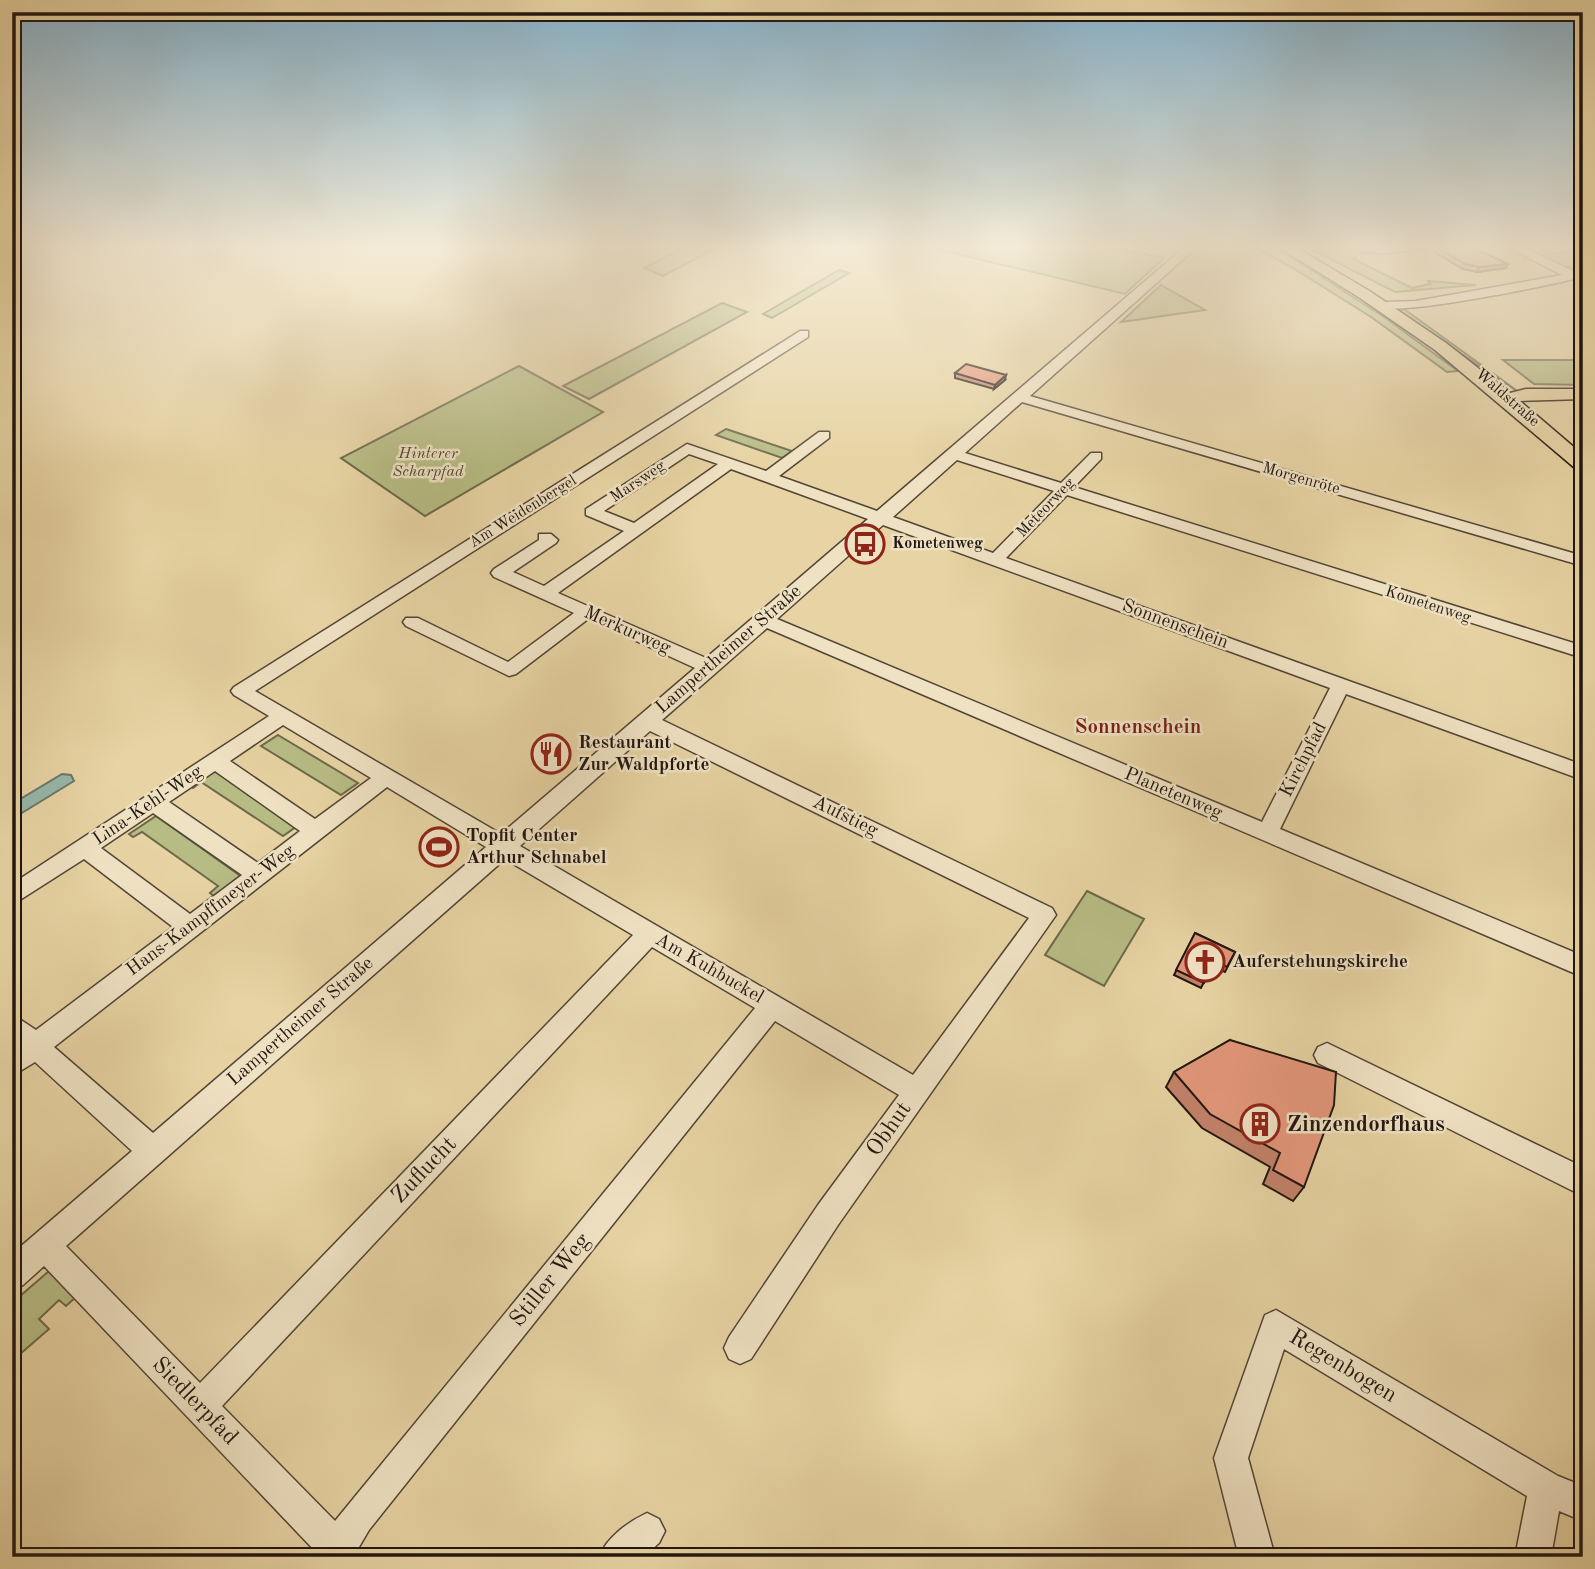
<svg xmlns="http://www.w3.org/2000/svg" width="1595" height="1569" font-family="'Old Standard TT',serif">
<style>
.green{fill:#b7bc84;stroke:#6c694a;stroke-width:2}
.water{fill:#97b7a9;stroke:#68776c;stroke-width:2}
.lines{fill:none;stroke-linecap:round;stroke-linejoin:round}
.minor-casing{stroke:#524536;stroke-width:3}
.major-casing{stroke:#211611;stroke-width:3}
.minor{fill:#efe2c3;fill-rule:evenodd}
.major{fill:#e7d3a3;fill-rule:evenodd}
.wall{fill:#c3826a;stroke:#211611;stroke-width:2}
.shaded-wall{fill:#9f6a56;stroke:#211611;stroke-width:2}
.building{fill:#e3977b;stroke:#211611;stroke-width:2}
.labels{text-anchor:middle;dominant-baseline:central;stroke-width:5;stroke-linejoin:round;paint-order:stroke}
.far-street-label{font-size:16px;fill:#211611;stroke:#efe2c3}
.far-park-label{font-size:16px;font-style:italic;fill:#4e4834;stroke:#efe2c3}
.far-poi-label{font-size:16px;font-weight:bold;fill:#211611;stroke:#efe2c3;text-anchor:start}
.street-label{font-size:19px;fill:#211611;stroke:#efe2c3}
.poi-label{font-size:19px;font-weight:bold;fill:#211611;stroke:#efe2c3;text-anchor:start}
.neighbourhood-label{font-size:21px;font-weight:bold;fill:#7a1f14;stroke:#efe2c3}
.near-poi-label{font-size:23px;font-weight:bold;fill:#211611;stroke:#efe2c3;text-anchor:start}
.near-street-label{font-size:23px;fill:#211611;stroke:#efe2c3}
</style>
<rect width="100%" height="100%" fill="#e7d3a3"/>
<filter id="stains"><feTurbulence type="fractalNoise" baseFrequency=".00286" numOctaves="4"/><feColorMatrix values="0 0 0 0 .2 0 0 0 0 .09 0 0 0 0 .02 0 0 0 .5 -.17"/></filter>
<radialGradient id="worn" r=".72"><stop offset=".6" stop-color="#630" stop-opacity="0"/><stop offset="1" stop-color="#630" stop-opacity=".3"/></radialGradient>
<path class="green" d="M687 246H720L663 276 644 268Z
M946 246H1109L1164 258 1125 294 940 250Z
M1252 246H1271L1294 259 1384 317 1458 371 1447 372 1371 317 1293 268Z
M1341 246 1373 254 1359 253 1353 259 1412 288 1430 284 1428 281 1476 285 1395 292 1307 247Z
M1521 246 1554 254 1583 247V269L1561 266Z
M839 270 849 273 772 318 763 314Z
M1161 285 1205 310 1121 322Z
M722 303 747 312 589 399 563 386Z
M1404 309 1520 393 1404 316 1400 310Z
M1503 360H1576L1583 375V385L1534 384Z
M519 366 603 412 425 516 341 458Z
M726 429 792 451 782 458 716 435Z
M278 735 358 783 341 795 261 746Z
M214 769 300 824 283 836 201 782 193 788 189 785Z
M156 816 242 877 215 897 210 893 218 886 142 832 133 837 129 834Z
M1087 891 1144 919 1104 986 1045 955Z
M49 1271 76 1297 66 1306 59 1300 39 1319 49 1329 12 1361V1303Z"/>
<path class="water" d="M62 774 71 775 74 781 12 819V804Z"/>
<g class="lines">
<g class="minor-casing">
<path id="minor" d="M1186 246H1198L1030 396 1583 556V566L1022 402 965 453 1061 483 1091 453H1101V459L1074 487 1583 646V658L1067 495 1006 558 1583 765V780L1346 694 1280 829 1583 956V977L767 628 662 720 1052 908 1056 915 838 1225 751 1359 740 1364 729 1359 724 1348 729 1337 818 1205 899 1095 775 1021 369 1530 359 1547 363 1557H314L316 1552 44 1266 23 1285 12 1289V1254L132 1151 35 1062 12 1076V1048L16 1045 12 1041V1014L36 1030 173 927 84 859 12 905V884L269 716 234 695 231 691 234 687 800 331H808V337L255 691 501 834 695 668 588 619 516 674 509 676 406 626 403 622 406 618H418L508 662 574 613 494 577 491 573 494 569 539 540V534H551L558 540 556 543 513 572 544 586 624 531 586 515V509L687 444 766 471 819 432H829V438L779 476 877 511ZM689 454 718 464 634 523 604 511ZM957 460 1054 491 993 553 893 517ZM731 469 868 519 706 658 558 593ZM883 525 1330 688 1262 822 777 619ZM283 725 371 778 315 819 230 761ZM650 731 1029 918 913 1075 520 846ZM215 771 300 831 258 863 169 802ZM387 787 486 847 153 1133 54 1047ZM153 813 242 875 190 914 101 848ZM505 859 633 935 200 1383 66 1246ZM652 947 755 1008 335 1521 222 1406Z
M1342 246H1441L1381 254Z
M1505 246H1520L1575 272 1583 271V277C1554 284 1395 318 1379 306L1385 302 1416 301 1562 275Z
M1327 1043 1583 1167V1196L1318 1063 1314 1055 1318 1047Z
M1276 1310 1558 1476 1583 1486V1521L1559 1511 1551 1557H1515L1527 1496 1284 1349 1248 1458 1275 1557H1239L1214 1458 1265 1315Z
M647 1513 659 1519 665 1531 659 1543 644 1557H599C607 1537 628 1522 647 1513Z"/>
</g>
<g class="major-casing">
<path id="major" d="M1277 246H1294L1371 292 1446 343 1510 393 1526 389H1583V399L1520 401 1583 455V471L1576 469 1435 350 1360 298Z"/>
</g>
<use href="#minor" class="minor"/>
<use href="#major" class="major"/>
</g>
<path class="wall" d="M1436 247 1508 264 1506 268 1477 272 1463 269 1434 252Z
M955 373 1005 380 994 389 955 378Z
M1195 933 1235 952 1225 972 1212 966 1201 988 1174 975Z
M1230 1040 1304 1187 1293 1201 1263 1184 1270 1167 1202 1128 1166 1087 1174 1072Z"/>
<path class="shaded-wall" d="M1508 264 1506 268 1477 272 1479 267Z
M1006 375 1005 380 994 389 995 385Z"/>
<path class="building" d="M1447 246H1470L1508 264 1479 267 1465 264 1436 247Z
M966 364 1006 375 995 385 955 373Z
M1195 933 1235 952 1227 967 1215 961 1204 983 1176 970Z
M1230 1040 1336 1072 1334 1105 1304 1187 1273 1170 1280 1153 1210 1114 1174 1072Z"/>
<linearGradient id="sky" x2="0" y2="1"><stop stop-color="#87b5cf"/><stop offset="0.53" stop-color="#f4ebd6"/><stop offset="1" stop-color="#f4ebd6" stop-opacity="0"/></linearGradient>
<rect width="1595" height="466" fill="url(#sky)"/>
<defs>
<g id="bus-ring" transform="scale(2.0125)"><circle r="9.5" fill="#efe2c3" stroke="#8f2418" stroke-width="1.5"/><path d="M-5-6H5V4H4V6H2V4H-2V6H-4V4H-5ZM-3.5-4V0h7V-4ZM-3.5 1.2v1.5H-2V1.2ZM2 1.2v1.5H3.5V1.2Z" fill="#8f2418"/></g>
<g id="restaurant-ring" transform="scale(2.0125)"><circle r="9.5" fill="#efe2c3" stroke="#8f2418" stroke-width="1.5"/><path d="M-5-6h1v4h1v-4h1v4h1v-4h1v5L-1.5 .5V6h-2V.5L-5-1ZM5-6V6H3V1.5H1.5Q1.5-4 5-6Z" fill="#8f2418"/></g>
<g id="stadium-ring" transform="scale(2.0125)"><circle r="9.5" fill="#efe2c3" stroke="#8f2418" stroke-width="1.5"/><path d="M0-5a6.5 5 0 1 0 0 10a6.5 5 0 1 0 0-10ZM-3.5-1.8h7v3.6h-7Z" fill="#8f2418"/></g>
<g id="church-ring" transform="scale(2.0125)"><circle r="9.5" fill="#efe2c3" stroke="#8f2418" stroke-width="1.5"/><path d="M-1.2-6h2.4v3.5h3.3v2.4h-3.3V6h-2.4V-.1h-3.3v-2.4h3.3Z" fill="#8f2418"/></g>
<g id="building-ring" transform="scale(2.0125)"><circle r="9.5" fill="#efe2c3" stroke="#8f2418" stroke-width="1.5"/><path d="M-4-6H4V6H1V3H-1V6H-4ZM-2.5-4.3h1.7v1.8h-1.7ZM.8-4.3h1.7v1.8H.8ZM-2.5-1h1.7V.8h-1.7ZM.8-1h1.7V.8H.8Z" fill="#8f2418"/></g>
</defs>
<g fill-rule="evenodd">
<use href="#bus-ring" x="865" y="544"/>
<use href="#restaurant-ring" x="551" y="754"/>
<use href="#stadium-ring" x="439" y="847"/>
<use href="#church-ring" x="1205" y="962"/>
<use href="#building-ring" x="1260" y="1124"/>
</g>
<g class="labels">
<g class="far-street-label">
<text transform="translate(1507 398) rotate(41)">Waldstraße</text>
<text transform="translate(1301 479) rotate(16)">Morgenröte</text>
<text transform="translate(638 482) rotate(-34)">Marsweg</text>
<text transform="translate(1046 508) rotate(-46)">Meteorweg</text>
<text transform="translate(523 512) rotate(-32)">Am Weidenbergel</text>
<text transform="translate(1428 605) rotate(18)">Kometenweg</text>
</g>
<g class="far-park-label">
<text x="428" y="454">Hinterer<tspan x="428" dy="18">Scharpfad</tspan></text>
</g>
<g class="far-poi-label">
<text x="892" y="544">Kometenweg</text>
</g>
<g class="street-label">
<text transform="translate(1175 625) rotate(20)">Sonnenschein</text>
<text transform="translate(627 631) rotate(24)">Merkurweg</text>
<text transform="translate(729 650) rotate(-41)">Lampertheimer Straße</text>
<text transform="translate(1304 760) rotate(-63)">Kirchpfad</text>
<text transform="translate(1173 794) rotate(23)">Planetenweg</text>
<text transform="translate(148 806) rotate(-34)">Lina-Kehl-Weg</text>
<text transform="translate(845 817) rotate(26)">Aufstieg</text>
<text transform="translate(211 911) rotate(-37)">Hans-Kampffmeyer-Weg</text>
<text transform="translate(709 969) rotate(30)">Am Kuhbuckel</text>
<text transform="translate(301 1022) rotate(-41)">Lampertheimer Straße</text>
</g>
<g class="poi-label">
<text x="578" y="743">Restaurant<tspan x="578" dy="22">Zur Waldpforte</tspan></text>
<text x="466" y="836">Topfit Center<tspan x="466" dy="22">Arthur Schnabel</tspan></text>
<text x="1232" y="962">Auferstehungskirche</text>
</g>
<g class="neighbourhood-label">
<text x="1138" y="727">Sonnenschein</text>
</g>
<g class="near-poi-label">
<text x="1287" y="1124">Zinzendorfhaus</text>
</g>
<g class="near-street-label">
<text transform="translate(889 1129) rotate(-55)">Obhut</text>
<text transform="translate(424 1170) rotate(-46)">Zuflucht</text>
<text transform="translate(550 1280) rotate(-51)">Stiller Weg</text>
<text transform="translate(1343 1366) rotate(31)">Regenbogen</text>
<text transform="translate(195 1401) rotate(46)">Siedlerpfad</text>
</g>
</g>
<rect width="1595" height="1569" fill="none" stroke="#e7d3a3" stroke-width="42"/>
<rect x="14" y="14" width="1567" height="1541" fill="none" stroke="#211611" stroke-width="3.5"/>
<rect x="21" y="21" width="1553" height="1527" fill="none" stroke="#211611" stroke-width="2"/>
<rect width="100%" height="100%" filter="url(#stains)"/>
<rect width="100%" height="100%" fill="url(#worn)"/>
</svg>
